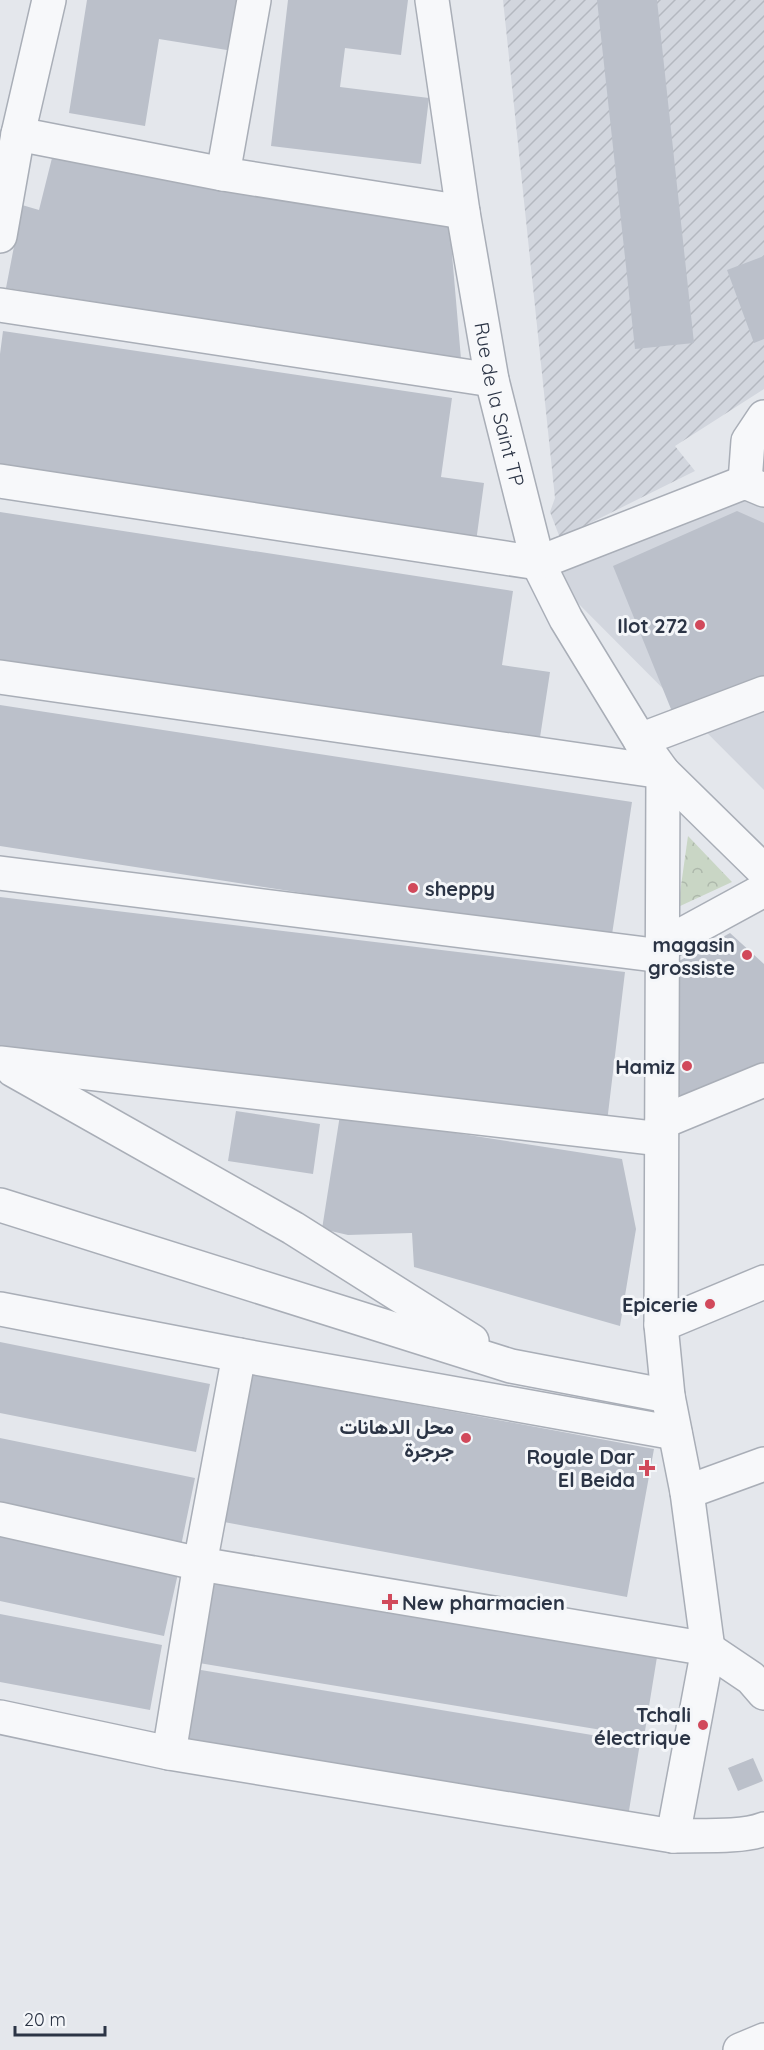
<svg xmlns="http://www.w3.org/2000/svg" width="764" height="2050" font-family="Quicksand,Vazirmatn,sans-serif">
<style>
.built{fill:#d2d6de}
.industrial{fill:url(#industrial-furrows)}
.forest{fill:url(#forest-crowns)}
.building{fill:#bbc0ca}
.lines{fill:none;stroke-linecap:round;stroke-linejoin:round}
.minor-casing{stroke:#a9aeb7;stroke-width:36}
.minor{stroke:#f7f8fa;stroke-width:33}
.poi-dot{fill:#d1495b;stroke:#f4f6f9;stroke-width:2}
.labels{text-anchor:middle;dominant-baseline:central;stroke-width:6;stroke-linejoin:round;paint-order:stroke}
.street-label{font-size:20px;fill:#2b3445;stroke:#f4f6f9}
.poi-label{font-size:20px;font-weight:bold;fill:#2b3445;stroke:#f4f6f9;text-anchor:end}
</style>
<defs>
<pattern id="industrial-furrows" width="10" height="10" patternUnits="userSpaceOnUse" patternTransform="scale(1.5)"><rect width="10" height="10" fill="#d2d6de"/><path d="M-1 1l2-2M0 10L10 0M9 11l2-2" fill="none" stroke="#b4b8c0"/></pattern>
<pattern id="forest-crowns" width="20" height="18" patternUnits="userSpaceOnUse" patternTransform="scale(1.5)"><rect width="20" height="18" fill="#c9d6c5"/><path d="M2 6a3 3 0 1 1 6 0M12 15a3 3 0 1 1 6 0" fill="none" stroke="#adb8ab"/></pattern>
</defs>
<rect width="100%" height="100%" fill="#e4e7ec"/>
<path class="built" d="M764 481V790L538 563Z"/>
<path class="industrial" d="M503 0H764V389L675 446 695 471 560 538 550 512 555 498Z"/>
<path class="forest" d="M688 836 732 882 678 907Z"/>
<path class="building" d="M87 0H241L233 51 159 39 145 126 69 113Z
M288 0H408L401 55 345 48 340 87 429 98 421 164 271 146Z
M597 0H657L694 343 635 349Z
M52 158 449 219 461 359 6 288 22 205 39 210Z
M764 256V339L754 343 727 270Z
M3 331 452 398 441 477 484 483 476 542 0 471V354Z
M737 511 764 523V679L673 714 613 566Z
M0 512 513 591 502 665 550 672 539 744 0 660Z
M0 705 632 802 611 941 0 846Z
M0 897 625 972 607 1122 0 1048Z
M730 933 764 964V1066L679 1099V961Z
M236 1111 320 1124 313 1174 228 1161Z
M340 1115 622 1159 636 1229 620 1326 414 1267 412 1233 348 1235 322 1229Z
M0 1342 210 1384 196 1452 0 1413Z
M251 1374 654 1449 627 1597 224 1522Z
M0 1438 195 1478 181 1546 0 1509Z
M0 1530 179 1569 164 1636 0 1601Z
M212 1583 657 1657 644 1737 199 1663Z
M0 1614 162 1645 150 1710 0 1682Z
M195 1669 640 1743 627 1823 181 1749Z
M753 1758 763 1781 738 1791 728 1768Z"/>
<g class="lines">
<g class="minor-casing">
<g id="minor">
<path id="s1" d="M432 0 463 212 492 380 538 563 566 619 640 740 663 772 764 871"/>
<path d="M18 134 223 174 463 212"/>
<path d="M223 174 254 0"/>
<path d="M0 236 18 134 49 0"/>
<path d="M0 305 492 380"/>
<path d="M0 481 538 563 745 482 764 490"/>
<path d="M745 482 748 441 764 417"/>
<path d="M0 677 663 772"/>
<path d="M640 740 764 693"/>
<path d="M663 772 661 1325 668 1396 687 1492 708 1649 673 1836"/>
<path d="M0 873 662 956"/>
<path d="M663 945 764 890"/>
<path d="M0 1063 661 1139"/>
<path d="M13 1070 293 1228 472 1341"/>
<path d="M662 1122 764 1080"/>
<path d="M0 1205 511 1366 668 1396"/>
<path d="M0 1309 239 1355 675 1433"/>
<path d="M661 1325 764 1282"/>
<path d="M687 1492 764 1464"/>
<path d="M0 1519 200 1564 708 1649 751 1678 764 1693"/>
<path d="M0 1717 169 1753 673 1836C699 1835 741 1838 764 1829"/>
<path d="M169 1753 200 1564 239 1355"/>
<path d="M740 2050 764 2040"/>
</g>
</g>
<use href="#minor" class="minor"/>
</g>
<g class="poi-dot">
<circle cx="700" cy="625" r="6"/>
<circle cx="413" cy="888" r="6"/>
<circle cx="747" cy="955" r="6"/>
<circle cx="687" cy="1066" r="6"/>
<circle cx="710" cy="1304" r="6"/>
<circle cx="466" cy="1438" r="6"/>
<path d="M644 1459h6v6h6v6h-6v6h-6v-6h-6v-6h6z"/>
<path d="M387 1593h6v6h6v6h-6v6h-6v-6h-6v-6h6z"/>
<circle cx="703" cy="1725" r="6"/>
</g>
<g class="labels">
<g class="street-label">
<text stroke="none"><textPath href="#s1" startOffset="410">Rue de la Saint TP</textPath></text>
</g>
<g class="poi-label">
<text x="688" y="625">Ilot 272</text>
<text x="425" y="888" text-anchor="start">sheppy</text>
<text x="735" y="944">magasin<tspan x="735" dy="23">grossiste</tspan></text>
<text x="675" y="1066">Hamiz</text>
<text x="698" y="1304">Epicerie</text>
<text x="454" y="1426">محل الدهانات<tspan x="454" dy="23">جرجرة</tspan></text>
<text x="635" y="1456">Royale Dar<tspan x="635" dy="23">El Beida</tspan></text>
<text x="402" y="1602" text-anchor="start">New pharmacien</text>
<text x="691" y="1714">Tchali<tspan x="691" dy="23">électrique</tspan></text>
</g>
</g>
<path d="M15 2026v9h90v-9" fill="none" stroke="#2b3445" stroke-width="3"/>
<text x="24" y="2026" font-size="18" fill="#2b3445" stroke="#f4f6f9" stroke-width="4.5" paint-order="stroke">20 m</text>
</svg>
